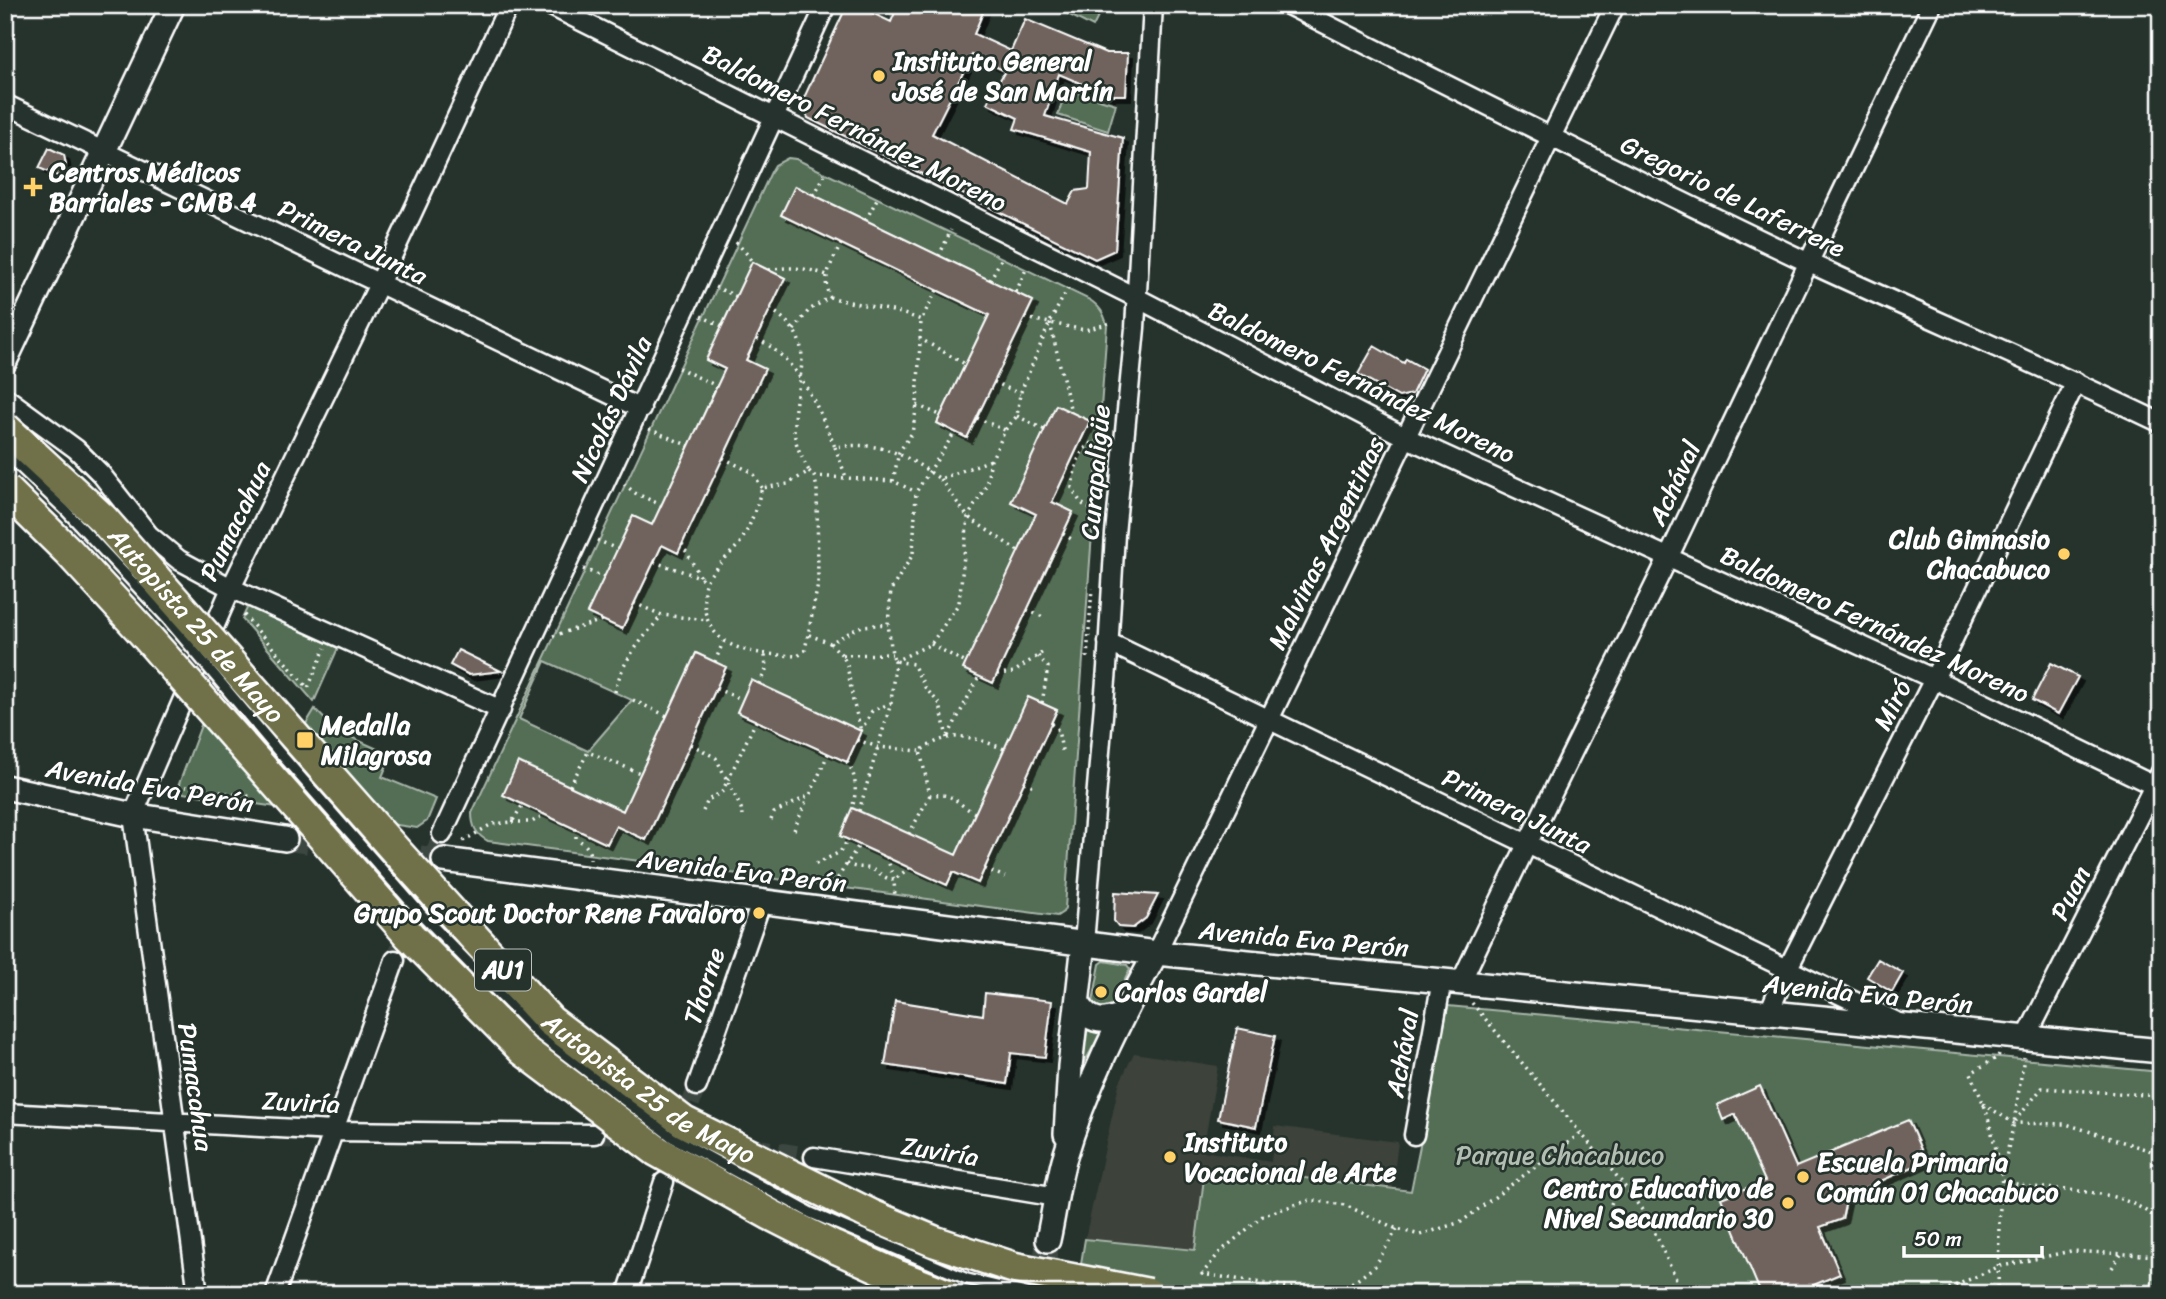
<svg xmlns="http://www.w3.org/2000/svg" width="2166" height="1299" font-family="Sriracha,sans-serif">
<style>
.built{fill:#3c423b}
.green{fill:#536e55;stroke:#a9b6aa;stroke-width:2;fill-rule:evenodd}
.building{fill:#70645d;stroke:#fff;stroke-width:2;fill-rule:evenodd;filter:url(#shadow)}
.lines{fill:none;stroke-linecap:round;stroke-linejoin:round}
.minor-tunnel{stroke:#3c4742;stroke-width:18;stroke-dasharray:18 9;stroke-linecap:butt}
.secondary-tunnel{stroke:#3c4742;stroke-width:23;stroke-dasharray:23 11;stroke-linecap:butt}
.minor-casing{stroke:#fff;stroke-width:23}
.secondary-casing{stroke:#fff;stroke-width:28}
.path{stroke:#fff;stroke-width:3.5;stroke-dasharray:2 5;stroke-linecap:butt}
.minor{stroke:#26332d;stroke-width:18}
.secondary{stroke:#26332d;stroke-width:23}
.service-bridge-casing{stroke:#fff;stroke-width:14;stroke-linecap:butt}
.motorway-bridge-casing{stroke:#fff;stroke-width:35;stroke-linecap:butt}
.service-bridge{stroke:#26332d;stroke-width:9}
.motorway-bridge{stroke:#6f714a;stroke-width:30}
.poi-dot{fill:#ffd166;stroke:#26332d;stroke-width:2.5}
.labels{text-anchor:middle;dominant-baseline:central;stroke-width:5;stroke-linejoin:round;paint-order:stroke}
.shield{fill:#26332d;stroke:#bec2c0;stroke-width:2}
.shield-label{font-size:24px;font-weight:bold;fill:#fff}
.poi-label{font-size:26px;font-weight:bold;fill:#fff;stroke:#26332d;text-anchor:start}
.street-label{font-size:26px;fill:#fff;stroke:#26332d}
.park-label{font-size:26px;fill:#b2beb2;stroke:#26332d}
</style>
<defs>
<filter id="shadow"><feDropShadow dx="5" dy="5" stdDeviation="0" flood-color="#0009"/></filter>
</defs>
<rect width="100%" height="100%" fill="#26332d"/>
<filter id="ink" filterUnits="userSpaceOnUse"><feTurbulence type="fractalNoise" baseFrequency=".0143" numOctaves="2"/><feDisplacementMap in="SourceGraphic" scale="14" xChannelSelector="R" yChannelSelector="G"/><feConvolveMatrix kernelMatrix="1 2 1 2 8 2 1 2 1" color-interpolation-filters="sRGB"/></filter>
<g filter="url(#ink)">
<path class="built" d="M1134 1053 1218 1066 1203 1151 1271 1162 1275 1126 1398 1142 1392 1190 1288 1176 1268 1183 1205 1178 1195 1250 1085 1239 1119 1084Z"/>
<path class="green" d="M1050 5H1104L1093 27Z
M1066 89 1116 104 1108 131 1058 115Z
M788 158 796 159 1090 300C1100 307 1104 313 1107 325L1065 908 1063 912 1057 916 488 841C476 835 472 826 472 813L771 172 775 165ZM795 186 1033 301 967 438 937 423 989 315 781 215ZM752 262 785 278 746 360 764 370 678 552 662 545 622 629 588 613 633 516 652 525 725 369 706 359ZM1056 406 1090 421 1052 502 1073 512 993 683 964 668 1036 514 1011 502ZM696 653 726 668 646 840 616 826 607 844 504 795 519 762 623 811ZM545 661 632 700 588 751 519 719ZM751 681 861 731 847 762 737 712ZM1028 697 1057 710 978 883 953 872 947 885 840 836 853 808 956 855Z
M248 606 338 648 314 702 242 619Z
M315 709 335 730 391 755 382 777 436 799 427 821 417 828 176 792 203 720 265 791Z
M1104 961 1127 965 1130 969 1111 1010 1097 1008 1093 1002 1100 964Z
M1448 1006 2161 1072V1294H1076L1085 1239 1195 1250 1204 1178 1268 1183 1288 1176 1411 1191Z
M1088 1027 1102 1031 1084 1063 1081 1061Z"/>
<path class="building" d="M847 5H855L891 22 898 5H986L974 34 1011 51 1025 19 1106 53H1128L1126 95H1108L1059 74 1045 116 1123 138 1115 250 1095 259 808 118 802 102ZM972 55 1005 71 987 103 1018 118 1014 129 1091 152 1089 189 1075 191 1068 204 932 134Z
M49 148 64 155 66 165 60 177 39 168Z
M795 186 1033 301 967 438 937 423 989 315 781 215Z
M752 262 785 278 746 360 765 369 678 553 662 545 622 629 587 613 633 516 652 525 717 386 725 369 706 360Z
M1374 346 1404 363 1406 359 1424 369 1412 394 1399 397 1358 374Z
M1056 405 1090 421 1052 502 1073 512 993 683 963 669 1036 514 1011 502Z
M458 650 501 671 469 675 450 665Z
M696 653 726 667 646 840 616 826 607 844 503 795 518 762 623 811Z
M2051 663 2078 677 2058 714 2032 700Z
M751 680 861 731 847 762 737 712Z
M1028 697 1057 710 978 883 953 872 947 885 840 836 852 808 956 855Z
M1115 892 1158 895 1146 918 1133 928 1119 927 1114 921Z
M1878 959 1903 973 1892 992 1867 977Z
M985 993 1052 1001 1045 1057 1011 1053 1007 1084 885 1065 895 1001 983 1015Z
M1237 1028 1275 1036 1256 1127 1218 1119Z
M1760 1086 1796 1167 1908 1120 1926 1161 1847 1196 1842 1219 1820 1227 1840 1274 1792 1294H1761L1721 1198 1765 1181 1735 1114 1723 1120 1717 1105Z"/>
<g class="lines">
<path class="minor-tunnel" d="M395 960 442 834
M682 1129 697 1086
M594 1134 687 1137
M752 1147 814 1157"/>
<path class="secondary-tunnel" d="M285 839 444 860
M1039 1294 1048 1240"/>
<g class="minor-casing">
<path id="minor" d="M549 5 1137 298 1407 438 1934 679 2161 789
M1288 5C1460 92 1631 178 1805 261 1923 316 2043 366 2161 423
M5 104 641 409
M5 397 76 449 101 474 149 535 179 560 231 588 501 710
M1108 642 1895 1021
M442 834 826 5
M1084 943 1107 668 1115 534 1135 328 1153 5
M1156 953 1615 5
M1461 982C1528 839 1600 698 1669 556 1757 373 1843 188 1932 5
M1769 1012 1787 970 1934 679 2076 382
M2026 1038 2161 772
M697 1086 761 903
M5 1113 333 1131 594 1134
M1414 1135 1442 980
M814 1157 1057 1197
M198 1294 133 815 231 588 379 284 509 5
M275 1294 395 960
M627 1294 664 1182"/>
</g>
<g class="secondary-casing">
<path id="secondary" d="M5 361 173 5
M5 787 133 815 285 839
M444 860 1156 953 2161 1051
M1078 1003C1089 1022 1103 1024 1122 1015
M1066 1134 1070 1066 1084 943
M1048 1240C1054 1213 1057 1186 1064 1160 1085 1088 1120 1019 1156 953"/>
</g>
<path class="path" d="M814 195 827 171
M866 220 879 195
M736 242 747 254 752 262
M841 244C833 261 820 279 830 297 860 306 892 308 921 320L937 290
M939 256 951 230
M769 270C789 266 807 268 827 275
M990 280 1003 256
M715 287 736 296
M1016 292 1027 267
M770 309C823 342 794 377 794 424 793 441 801 456 809 471
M701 316 722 326
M1025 318 1085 330 1111 323
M1050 323 1071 412
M794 330 809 310 830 297
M919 338 965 364
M757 339C798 358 818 407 835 447 881 441 903 453 940 479L991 460
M678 368 717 386
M994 382 1020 394
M917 405 940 415
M1017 416 1045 430
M977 418 1005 430
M649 429 689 446
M835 447 846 477
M723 458 753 473 762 488
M809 471 814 476 817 488 818 584 805 650 798 656C762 654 714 654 705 611 704 603 703 591 705 584 709 572 731 554 740 543 751 526 756 507 762 488L788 484Z
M814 476 893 481 916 492
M940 479 968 517 1018 551
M893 481 899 452 912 433 917 405 921 320
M624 484 635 493 661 505
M1097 510C1082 508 1079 500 1072 488 1075 468 1078 444 1101 439
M1063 534 1073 540
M597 540 617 549
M682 544 700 576
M654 562 700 577 705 582
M583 569 604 577
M634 603 662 615 707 620
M1027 610 1043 617
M244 615 308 688 325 648
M809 635 830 643 862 626 888 624
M553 636 602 620
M830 643 842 655 847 664 853 701 861 731
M931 644 966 663
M842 655 892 654
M1038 656 1048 667 1042 703
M1087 658 1092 588
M715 662 723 642
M997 674 1014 672 1043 652
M759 684 766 670 765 654
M716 689 742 699
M615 692C622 659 642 640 662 615
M633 700 667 716
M1051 724 1058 730 1062 750 1065 754
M861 731 872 711 891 703
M948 736 979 676
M947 738 940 704 926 689 913 664 895 661 892 654 888 624 891 590 913 554 916 492 955 432
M857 740 878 747 920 751
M691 744 716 758 741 808 742 816
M847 762C857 776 857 792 852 808
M1024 782 1036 787
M178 786 254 797
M570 786 588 752 640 773
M703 811 708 800 722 792 756 721
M859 811 891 703 895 661 931 644 959 603 968 517 986 486 991 460 999 444 1005 430 1017 416 1020 394 1050 322 1068 288
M975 813C953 802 957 793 930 795L920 751C952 729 972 736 1004 749
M771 820 774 813 810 795 828 754
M512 822H532L545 814
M576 829V838C586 845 590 848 590 860
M794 830 807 799
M909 834 930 795
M463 841 492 824 512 822 523 804
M887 857 894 880 909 868
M816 864 840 852 848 840
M846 864C859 869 861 866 871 869 880 872 884 879 894 880L895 898
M985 869 1005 877
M830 890 859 845
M1472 1003 1620 1180 1648 1218 1683 1294
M1999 1054 1998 1057 1971 1073 1986 1110 2002 1172
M1983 1104 2014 1123 2066 1124 2161 1154
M2015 1121 2042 1088 2161 1096
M2002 1180C2012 1183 2023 1186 2034 1187 2077 1192 2129 1189 2161 1224
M1611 1204 1620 1180
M1397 1229 1375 1266 1357 1280 1329 1293 1202 1274 1220 1252 1264 1215 1310 1200 1345 1205 1397 1229 1420 1235 1461 1222 1581 1133
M2112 1268 2122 1253
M1936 1294 1998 1267 2071 1251 2161 1256
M1998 1294 1999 1224 2002 1174 2014 1123 2024 1057"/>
<use href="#minor" class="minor"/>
<use href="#secondary" class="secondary"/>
<g class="service-bridge-casing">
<path id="service-bridge" d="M5 453 65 510 168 620 278 751 423 916 538 1034 672 1137 811 1213 967 1279 1030 1294"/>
</g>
<g class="motorway-bridge-casing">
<g id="motorway-bridge">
<path id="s1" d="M5 428 103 519 396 851 550 1021 684 1122 871 1215 933 1241 1015 1268 1149 1294"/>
<path d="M5 489 69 552 139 628 410 936 523 1050 657 1151 771 1215 834 1247 896 1275 945 1294"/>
</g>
</g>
<use href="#service-bridge" class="service-bridge"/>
<use href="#motorway-bridge" class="motorway-bridge"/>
</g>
</g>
<g class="poi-dot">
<circle cx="879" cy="76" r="7"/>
<path d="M29.5 176.5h7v7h7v7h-7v7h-7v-7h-7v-7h7z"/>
<circle cx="2064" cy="554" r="7"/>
<rect x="296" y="731" width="18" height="18" rx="3.5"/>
<circle cx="759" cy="913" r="7"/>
<circle cx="1101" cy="992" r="7"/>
<circle cx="1170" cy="1157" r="7"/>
<circle cx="1803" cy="1177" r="7"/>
<circle cx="1788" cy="1203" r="7"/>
</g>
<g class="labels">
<rect class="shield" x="475" y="949.5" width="56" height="41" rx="5"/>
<g class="shield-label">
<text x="503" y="970">AU1</text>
</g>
<g class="poi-label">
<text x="893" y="61">Instituto General<tspan x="893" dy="30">José de San Martín</tspan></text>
<text x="49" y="172">Centros Médicos<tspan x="49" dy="30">Barriales - CMB 4</tspan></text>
<text x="2050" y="539" text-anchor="end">Club Gimnasio<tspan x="2050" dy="30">Chacabuco</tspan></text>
<text x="321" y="725">Medalla<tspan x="321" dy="30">Milagrosa</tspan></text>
<text x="745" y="913" text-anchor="end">Grupo Scout Doctor Rene Favaloro</text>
<text x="1115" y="992">Carlos Gardel</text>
<text x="1184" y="1142">Instituto<tspan x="1184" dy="30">Vocacional de Arte</tspan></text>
<text x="1817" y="1162">Escuela Primaria<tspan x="1817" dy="30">Común 01 Chacabuco</tspan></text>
<text x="1774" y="1188" text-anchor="end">Centro Educativo de<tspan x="1774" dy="30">Nivel Secundario 30</tspan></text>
</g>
<g class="street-label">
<text transform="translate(855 128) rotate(27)">Baldomero Fernández Moreno</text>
<text transform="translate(1733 196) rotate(26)">Gregorio de Laferrere</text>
<text transform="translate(353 242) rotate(26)">Primera Junta</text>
<text transform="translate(1362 382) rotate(26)">Baldomero Fernández Moreno</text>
<text transform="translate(611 409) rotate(-65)">Nicolás Dávila</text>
<text transform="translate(1095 472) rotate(-85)">Curapaligüe</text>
<text transform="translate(1674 483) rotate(-65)">Achával</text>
<text transform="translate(235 521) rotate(-64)">Pumacahua</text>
<text transform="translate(1326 543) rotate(-64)">Malvinas Argentinas</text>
<text stroke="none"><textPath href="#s1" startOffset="275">Autopista 25 de Mayo</textPath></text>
<text transform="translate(1875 624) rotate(25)">Baldomero Fernández Moreno</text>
<text transform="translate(1892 705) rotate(-63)">Miró</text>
<text transform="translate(150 786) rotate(10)">Avenida Eva Perón</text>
<text transform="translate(1517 811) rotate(26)">Primera Junta</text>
<text transform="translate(742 871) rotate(7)">Avenida Eva Perón</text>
<text transform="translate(2070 893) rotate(-63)">Puan</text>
<text transform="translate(1304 939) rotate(5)">Avenida Eva Perón</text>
<text transform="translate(704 986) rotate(-71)">Thorne</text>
<text transform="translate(1868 994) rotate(6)">Avenida Eva Perón</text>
<text transform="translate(1402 1053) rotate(-80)">Achával</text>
<text stroke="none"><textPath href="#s1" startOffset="926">Autopista 25 de Mayo</textPath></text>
<text transform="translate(196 1087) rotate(82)">Pumacahua</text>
<text transform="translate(301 1102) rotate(3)">Zuviría</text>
<text transform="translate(940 1151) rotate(9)">Zuviría</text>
</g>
<g class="park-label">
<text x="1560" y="1155">Parque Chacabuco</text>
</g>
</g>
<rect width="2166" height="1299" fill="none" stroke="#26332d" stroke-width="28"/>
<rect x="14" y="14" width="2138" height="1271" fill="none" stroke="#fff" stroke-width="2.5" filter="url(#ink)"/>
<path d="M1904 1246v10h138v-10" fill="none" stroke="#ffffff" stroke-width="3.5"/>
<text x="1914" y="1246" font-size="21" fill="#ffffff" stroke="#26332d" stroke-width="5" paint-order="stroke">50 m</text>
</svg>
